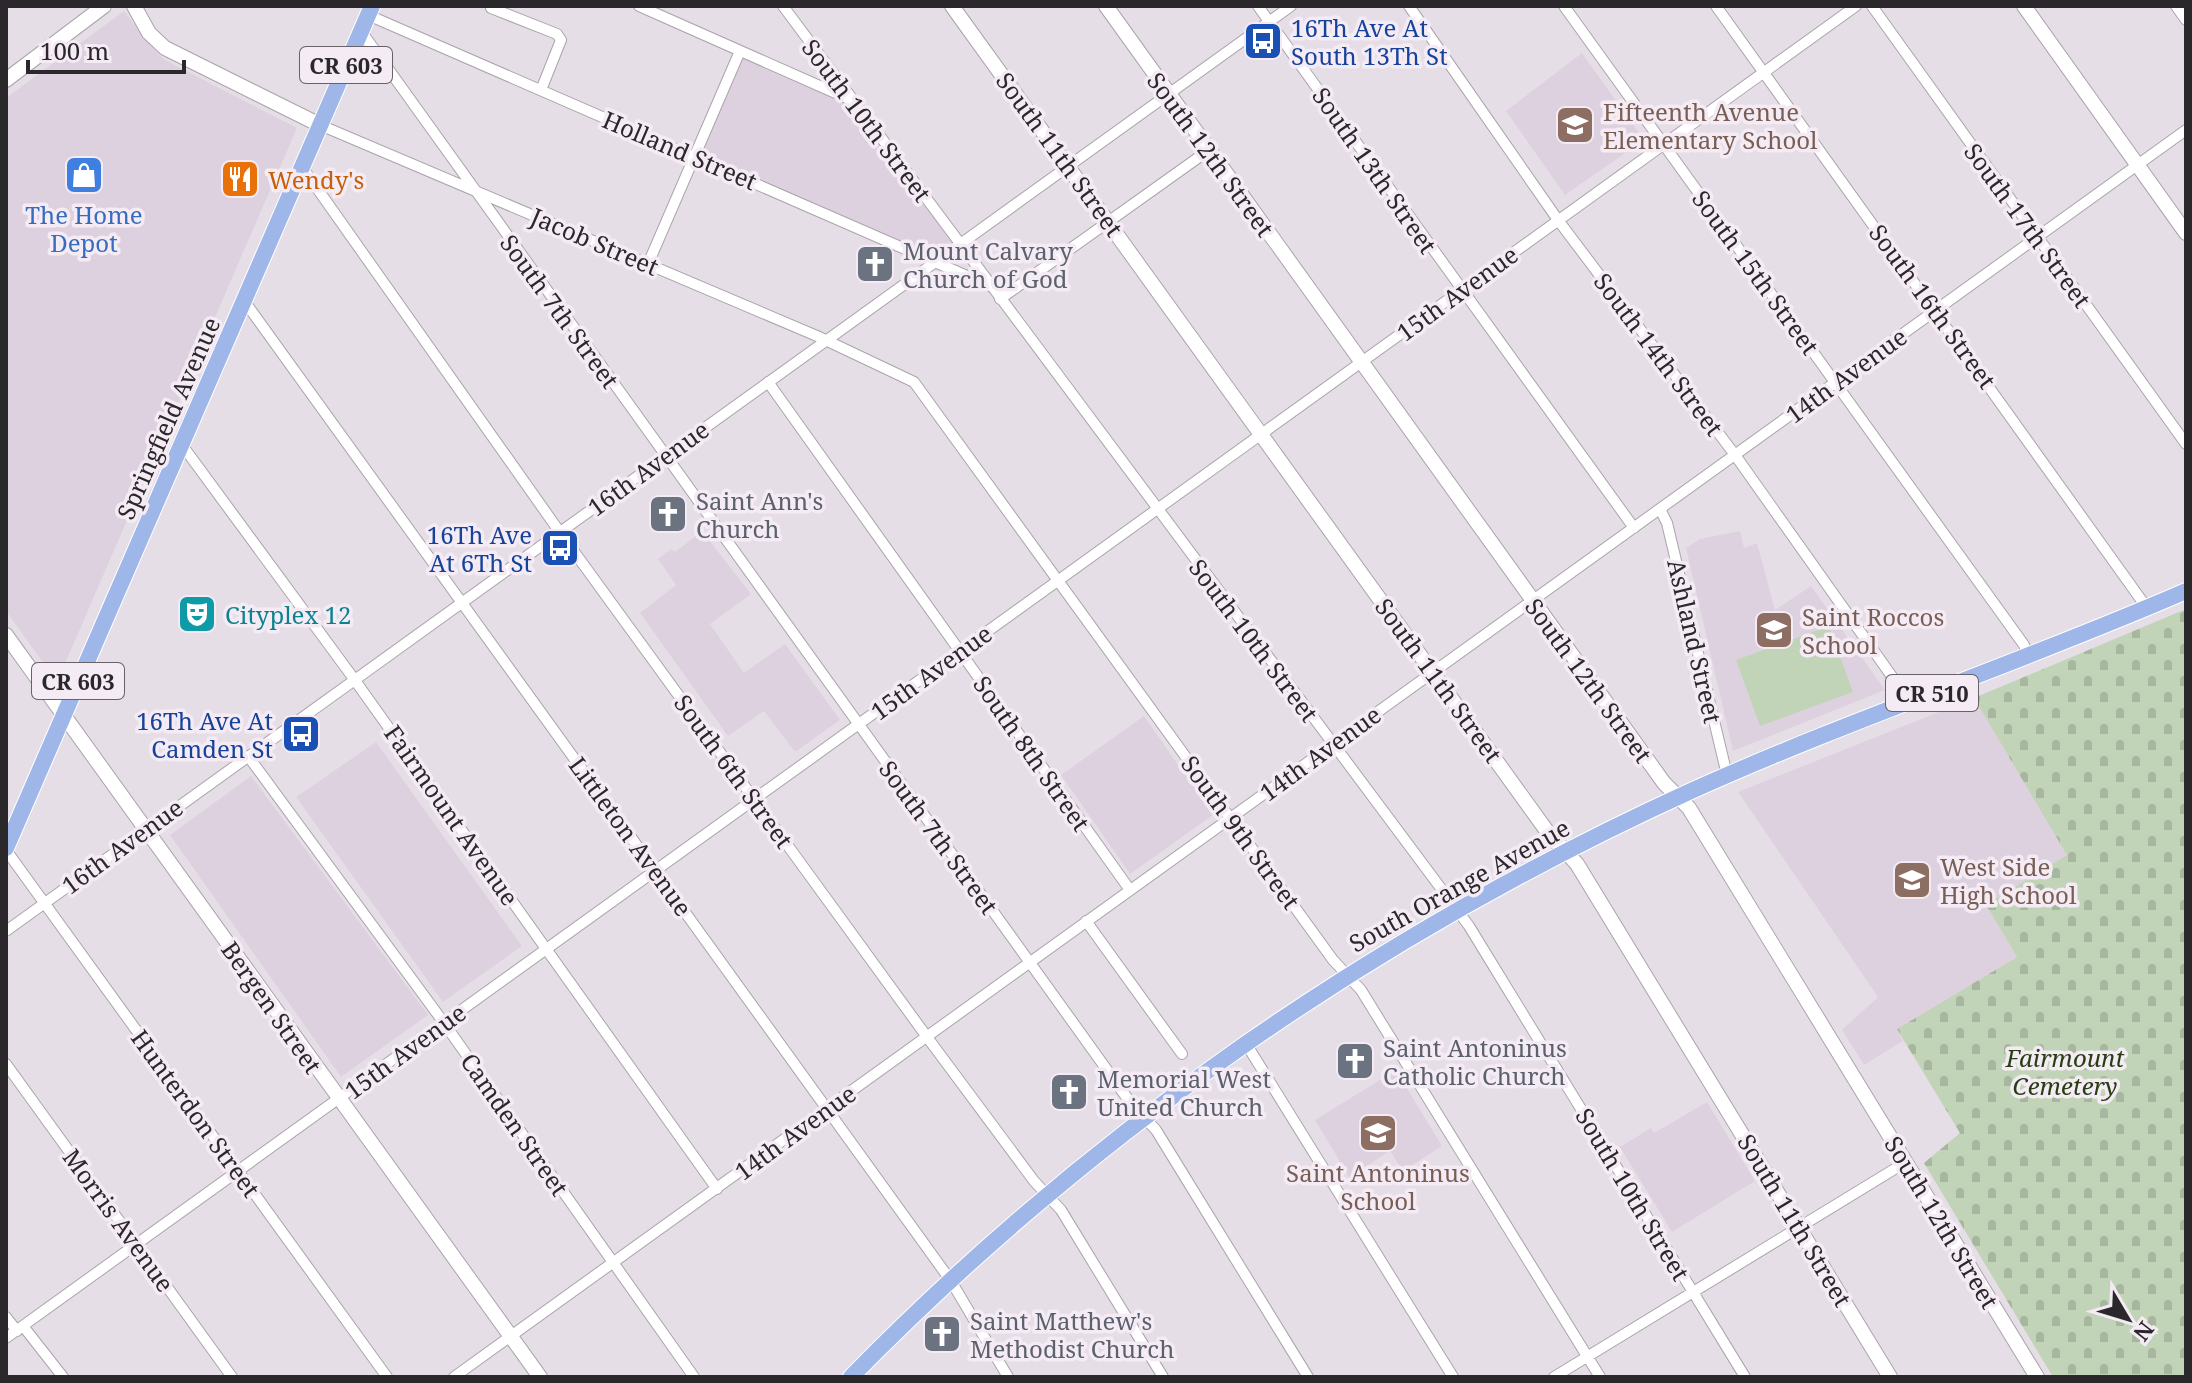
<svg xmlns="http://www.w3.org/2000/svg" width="2192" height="1383" font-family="'Noto Serif',serif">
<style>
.built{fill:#ded1df}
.cemetery{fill:url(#cemetery-stones)}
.garden{fill:#c2d4b7}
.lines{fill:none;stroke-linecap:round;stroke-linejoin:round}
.street-casing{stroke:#aba3ac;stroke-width:12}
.secondary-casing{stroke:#aba3ac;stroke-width:16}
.primary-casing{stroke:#fff;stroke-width:18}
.street{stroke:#fff;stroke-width:10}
.secondary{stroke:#fff;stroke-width:14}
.primary{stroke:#9fb7e8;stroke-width:16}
.labels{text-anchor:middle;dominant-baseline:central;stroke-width:7;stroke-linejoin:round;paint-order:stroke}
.shield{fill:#f4ebf5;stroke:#676268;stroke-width:2}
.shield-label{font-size:22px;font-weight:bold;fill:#2b282b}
.transit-label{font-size:24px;fill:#164399;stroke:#f4ebf5;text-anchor:end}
.education-label{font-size:24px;fill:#785e54;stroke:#f4ebf5;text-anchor:start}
.street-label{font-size:24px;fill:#2b282b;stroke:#f4ebf5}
.food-label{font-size:24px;fill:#c56008;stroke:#f4ebf5;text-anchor:start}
.shop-label{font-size:24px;fill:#366cbe;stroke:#f4ebf5}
.worship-label{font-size:24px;fill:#5b616d;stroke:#f4ebf5;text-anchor:start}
.culture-label{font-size:24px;fill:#0d838f;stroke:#f4ebf5;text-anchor:start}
.park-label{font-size:24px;font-style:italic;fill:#253f11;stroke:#f4ebf5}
</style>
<defs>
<pattern id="cemetery-stones" width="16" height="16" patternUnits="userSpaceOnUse" patternTransform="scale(2)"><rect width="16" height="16" fill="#c2d4b7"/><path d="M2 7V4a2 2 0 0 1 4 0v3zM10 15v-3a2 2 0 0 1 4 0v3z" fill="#a7b69e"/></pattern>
</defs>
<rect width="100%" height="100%" fill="#e6dee7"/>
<path class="built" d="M124 11 149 44 165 60 297 128 57 682 6 611V98Z
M741 52 852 102 958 244 937 259 697 156Z
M1582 53 1644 140 1565 195 1506 111Z
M702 531 751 594 710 624 744 673 785 644 840 720 795 752 764 711 728 736 640 613 676 585 658 559 671 549 675 552Z
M1740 531 1744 548 1757 543 1775 610 1811 586 1885 690 1733 751 1686 548 1700 539Z
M1974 698 2068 855 1986 905 2017 957 1897 1029 1903 1041 1864 1065 1842 1030 1878 997 1738 792Z
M1144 716 1213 815 1130 874 1061 775Z
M376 742 522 946 443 1002 296 797Z
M251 776 428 1015 341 1077 170 835Z
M1396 1070 1442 1146 1403 1171 1390 1151 1349 1177 1315 1120Z
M1707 1102 1755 1181 1672 1232 1620 1147 1651 1128 1654 1133Z"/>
<path class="cemetery" d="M2186 609V1377H2053L1924 1163 1960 1133 1897 1029 2017 957 1986 905 2067 855 1974 698Z"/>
<path class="garden" d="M1829 626 1853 692 1760 726 1736 660Z"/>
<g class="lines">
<g class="street-casing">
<path id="street" d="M639 6 849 99
M783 6 1469 926 1745 1377
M1258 6 1634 528
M1409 6 1558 220 1735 455 1910 702
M1564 6 2024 645 2029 658
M1716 6 2147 608
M1872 6 2186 444
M2176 6 2186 20
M491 8 557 34 561 40 541 90
M368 15 990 286
M361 31 1130 1102 1156 1130 1308 1377
M320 125 817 336 914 382 1333 960 1361 990 1600 1377
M302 167 559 531 927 1037 1034 1181 1061 1210 1163 1377
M648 264 740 51
M1000 299 1209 150
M245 302 951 1281 1008 1377
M768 382 1130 890
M182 445 354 679 717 1189
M1660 509 1667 523 1727 775
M248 756 444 1023 694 1377
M6 850 387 1377
M1086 921 1182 1054
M6 931 1291 6
M1245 1042 1453 1377
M6 1064 232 1377
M6 1317 17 1331
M23 1326 63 1377
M6 1338 1856 6
M454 1377 2186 130
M1554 1377 1906 1162"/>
</g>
<g class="secondary-casing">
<path id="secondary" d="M134 6 149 33 165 48 320 125
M952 6 1549 834 1577 864 1890 1377
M1106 6 1664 783 1689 808 2037 1377
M2024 6 2186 233
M6 80 104 6
M6 635 540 1377"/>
</g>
<g class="primary-casing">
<path id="primary" d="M6 848 372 6
M851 1377C1092 1131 1377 934 1691 791 1853 718 2023 662 2186 591"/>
</g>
<use href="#street" class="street"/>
<use href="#secondary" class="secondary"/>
<use href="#primary" class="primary"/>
</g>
<defs>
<g id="bus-square" transform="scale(2)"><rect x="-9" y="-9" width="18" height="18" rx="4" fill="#1a4fb4" stroke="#f4ebf5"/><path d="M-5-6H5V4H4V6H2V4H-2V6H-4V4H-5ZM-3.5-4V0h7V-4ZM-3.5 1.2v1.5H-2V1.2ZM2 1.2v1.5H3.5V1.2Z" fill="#fff"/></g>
<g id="school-square" transform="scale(2)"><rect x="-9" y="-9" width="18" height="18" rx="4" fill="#8d6e63" stroke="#f4ebf5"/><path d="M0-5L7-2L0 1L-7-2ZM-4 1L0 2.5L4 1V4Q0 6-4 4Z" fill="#fff"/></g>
<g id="shop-square" transform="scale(2)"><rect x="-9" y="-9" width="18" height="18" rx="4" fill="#3f7fe0" stroke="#f4ebf5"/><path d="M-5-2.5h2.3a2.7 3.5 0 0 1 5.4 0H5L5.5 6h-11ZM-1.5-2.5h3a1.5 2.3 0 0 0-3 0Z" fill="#fff"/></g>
<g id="restaurant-square" transform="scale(2)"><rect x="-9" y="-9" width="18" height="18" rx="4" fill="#e8710a" stroke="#f4ebf5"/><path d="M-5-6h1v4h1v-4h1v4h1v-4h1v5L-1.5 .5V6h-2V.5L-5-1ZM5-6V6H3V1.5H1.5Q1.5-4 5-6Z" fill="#fff"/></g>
<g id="church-square" transform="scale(2)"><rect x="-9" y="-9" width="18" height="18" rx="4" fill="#6b7280" stroke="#f4ebf5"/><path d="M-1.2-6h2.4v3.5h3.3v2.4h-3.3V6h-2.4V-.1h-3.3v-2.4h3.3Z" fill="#fff"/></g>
<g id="theatre-square" transform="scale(2)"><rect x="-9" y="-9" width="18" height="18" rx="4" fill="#0f9aa8" stroke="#f4ebf5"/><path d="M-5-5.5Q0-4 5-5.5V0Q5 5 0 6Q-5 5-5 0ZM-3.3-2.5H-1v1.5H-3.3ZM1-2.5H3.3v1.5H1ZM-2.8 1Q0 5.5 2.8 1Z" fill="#fff"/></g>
</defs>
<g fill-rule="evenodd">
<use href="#bus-square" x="1263" y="41"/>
<use href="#school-square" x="1575" y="125"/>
<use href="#shop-square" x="84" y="175"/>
<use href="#restaurant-square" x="240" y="179"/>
<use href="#church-square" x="875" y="264"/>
<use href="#church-square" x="668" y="514"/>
<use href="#bus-square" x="560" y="548"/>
<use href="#theatre-square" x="197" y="614"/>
<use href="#school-square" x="1774" y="630"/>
<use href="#bus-square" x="301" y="734"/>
<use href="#school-square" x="1912" y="880"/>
<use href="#church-square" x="1355" y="1061"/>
<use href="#church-square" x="1069" y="1092"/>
<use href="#school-square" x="1378" y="1133"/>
<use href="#church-square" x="942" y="1334"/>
</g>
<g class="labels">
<g class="shield">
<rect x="300" y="47" width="92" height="36" rx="6"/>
<rect x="32" y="663" width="92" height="36" rx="6"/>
<rect x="1886" y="675" width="92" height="36" rx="6"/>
</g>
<g class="shield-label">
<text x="346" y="65">CR 603</text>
<text x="78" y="681">CR 603</text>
<text x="1932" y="693">CR 510</text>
</g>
<g class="transit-label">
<text x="1291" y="27" text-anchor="start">16Th Ave At<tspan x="1291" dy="28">South 13Th St</tspan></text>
<text x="532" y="534">16Th Ave<tspan x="532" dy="28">At 6Th St</tspan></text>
<text x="273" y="720">16Th Ave At<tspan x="273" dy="28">Camden St</tspan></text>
</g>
<g class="education-label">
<text x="1603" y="111">Fifteenth Avenue<tspan x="1603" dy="28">Elementary School</tspan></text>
<text x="1802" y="616">Saint Roccos<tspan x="1802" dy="28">School</tspan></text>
<text x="1940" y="866">West Side<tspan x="1940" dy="28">High School</tspan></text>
<text x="1378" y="1172" text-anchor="middle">Saint Antoninus<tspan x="1378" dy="28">School</tspan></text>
</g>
<g class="street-label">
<text transform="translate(867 120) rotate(53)">South 10th Street</text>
<text transform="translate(680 150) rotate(23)">Holland Street</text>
<text transform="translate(1060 154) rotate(54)">South 11th Street</text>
<text transform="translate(1211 154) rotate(54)">South 12th Street</text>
<text transform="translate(1375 170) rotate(55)">South 13th Street</text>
<text transform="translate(2028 225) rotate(54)">South 17th Street</text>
<text transform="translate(595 241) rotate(23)">Jacob Street</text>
<text transform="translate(1756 272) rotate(54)">South 15th Street</text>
<text transform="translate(1457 293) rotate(-36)">15th Avenue</text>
<text transform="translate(1933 306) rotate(54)">South 16th Street</text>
<text transform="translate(560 311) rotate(54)">South 7th Street</text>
<text transform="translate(1659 354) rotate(53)">South 14th Street</text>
<text transform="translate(1846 375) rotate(-36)">14th Avenue</text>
<text transform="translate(168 418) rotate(-66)">Springfield Avenue</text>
<text transform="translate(648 468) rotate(-36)">16th Avenue</text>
<text transform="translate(1254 640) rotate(53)">South 10th Street</text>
<text transform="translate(1695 641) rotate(77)">Ashland Street</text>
<text transform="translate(931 672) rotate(-36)">15th Avenue</text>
<text transform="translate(1439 680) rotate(54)">South 11th Street</text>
<text transform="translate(1589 680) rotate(54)">South 12th Street</text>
<text transform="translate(1032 753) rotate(55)">South 8th Street</text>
<text transform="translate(1320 753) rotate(-36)">14th Avenue</text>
<text transform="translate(734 771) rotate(54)">South 6th Street</text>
<text transform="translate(452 815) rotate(55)">Fairmount Avenue</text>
<text transform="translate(1241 832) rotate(54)">South 9th Street</text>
<text transform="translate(631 836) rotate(54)">Littleton Avenue</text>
<text transform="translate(939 837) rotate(54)">South 7th Street</text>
<text transform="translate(122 846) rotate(-36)">16th Avenue</text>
<text transform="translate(1459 885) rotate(-29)">South Orange Avenue</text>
<text transform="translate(272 1007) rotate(55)">Bergen Street</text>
<text transform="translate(405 1051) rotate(-36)">15th Avenue</text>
<text transform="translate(196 1113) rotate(54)">Hunterdon Street</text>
<text transform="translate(515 1124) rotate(55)">Camden Street</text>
<text transform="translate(795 1132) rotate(-36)">14th Avenue</text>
<text transform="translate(1633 1194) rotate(59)">South 10th Street</text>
<text transform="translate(119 1220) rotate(54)">Morris Avenue</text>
<text transform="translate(1795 1220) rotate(59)">South 11th Street</text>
<text transform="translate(1942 1222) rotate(59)">South 12th Street</text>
</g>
<g class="food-label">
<text x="268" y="179">Wendy's</text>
</g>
<g class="shop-label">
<text x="84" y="214">The Home<tspan x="84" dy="28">Depot</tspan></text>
</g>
<g class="worship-label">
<text x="903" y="250">Mount Calvary<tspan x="903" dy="28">Church of God</tspan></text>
<text x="696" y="500">Saint Ann's<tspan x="696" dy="28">Church</tspan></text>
<text x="1383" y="1047">Saint Antoninus<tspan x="1383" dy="28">Catholic Church</tspan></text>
<text x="1097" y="1078">Memorial West<tspan x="1097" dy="28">United Church</tspan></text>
<text x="970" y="1320">Saint Matthew's<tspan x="970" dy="28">Methodist Church</tspan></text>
</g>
<g class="culture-label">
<text x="225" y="614">Cityplex 12</text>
</g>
<g class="park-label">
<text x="2065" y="1057">Fairmount<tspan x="2065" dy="28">Cemetery</tspan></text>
</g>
</g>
<rect width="2192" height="1383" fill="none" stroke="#2b282b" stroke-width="16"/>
<g transform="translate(2128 1319) rotate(128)" stroke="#f4ebf5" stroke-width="6" paint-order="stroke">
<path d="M0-6L14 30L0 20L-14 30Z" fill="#2b282b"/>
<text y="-12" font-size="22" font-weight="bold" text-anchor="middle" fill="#2b282b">N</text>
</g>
<path d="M28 60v12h156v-12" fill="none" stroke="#2b282b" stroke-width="4"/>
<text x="40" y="60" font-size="24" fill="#2b282b" stroke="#f4ebf5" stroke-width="6" paint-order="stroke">100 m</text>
</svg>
